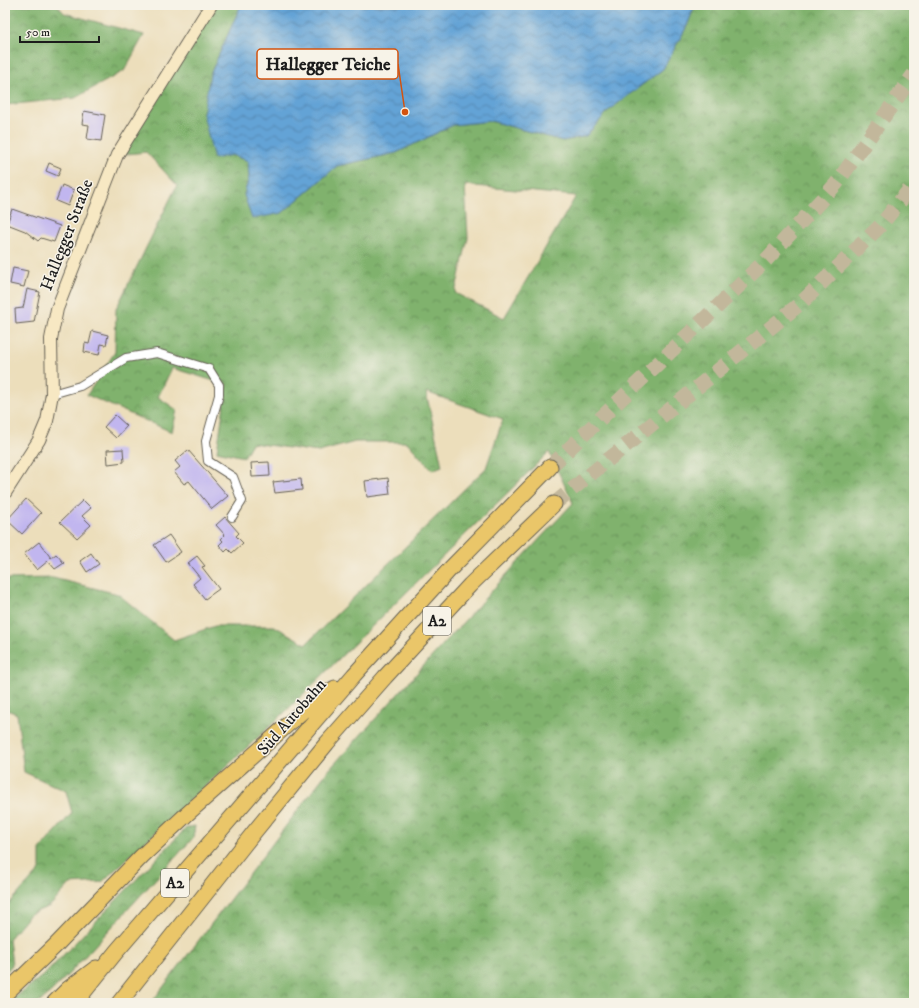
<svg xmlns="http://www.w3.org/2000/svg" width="919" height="1008" font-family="'IM FELL DW Pica',serif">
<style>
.forest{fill:url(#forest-crowns);stroke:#4e6744;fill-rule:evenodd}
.water{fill:url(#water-waves);stroke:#406079}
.building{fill:#c1b6ef}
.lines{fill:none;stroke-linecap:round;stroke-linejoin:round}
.motorway-tunnel{stroke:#c2b79b;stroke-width:15;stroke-dasharray:15 8;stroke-linecap:butt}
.minor-casing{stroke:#656054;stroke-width:10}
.secondary-casing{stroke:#656054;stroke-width:14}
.motorway-casing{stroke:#656054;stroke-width:17}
.minor{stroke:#fff;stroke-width:8}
.secondary{stroke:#f7e8c3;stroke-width:12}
.motorway{stroke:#eac669;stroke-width:15}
.labels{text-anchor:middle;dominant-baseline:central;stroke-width:3;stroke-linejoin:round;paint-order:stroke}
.shield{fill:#f7f3e8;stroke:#5e5c59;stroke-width:1}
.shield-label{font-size:16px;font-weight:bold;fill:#1c1c1c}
.street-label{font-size:17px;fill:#1c1c1c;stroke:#f7f3e8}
.leader{fill:none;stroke:#d4530e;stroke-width:1.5}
.callout-dot{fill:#d4530e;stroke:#f7f3e8;stroke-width:1.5}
.callout{fill:#f7f3e8;stroke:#d4530e;stroke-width:1.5}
.callout-label{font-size:18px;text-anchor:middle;font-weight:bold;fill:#1c1c1c}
</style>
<defs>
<pattern id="forest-crowns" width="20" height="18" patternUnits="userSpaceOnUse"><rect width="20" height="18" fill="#80b26d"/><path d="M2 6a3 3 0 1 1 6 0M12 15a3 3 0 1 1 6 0" fill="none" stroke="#689059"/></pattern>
<pattern id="water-waves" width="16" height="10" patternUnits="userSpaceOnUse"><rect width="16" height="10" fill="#64a3d6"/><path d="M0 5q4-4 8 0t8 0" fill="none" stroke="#5284ad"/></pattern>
</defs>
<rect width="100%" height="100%" fill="#f7f3e8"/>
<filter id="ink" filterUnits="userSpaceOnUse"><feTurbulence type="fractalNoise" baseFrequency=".025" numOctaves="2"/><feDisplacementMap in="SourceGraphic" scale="8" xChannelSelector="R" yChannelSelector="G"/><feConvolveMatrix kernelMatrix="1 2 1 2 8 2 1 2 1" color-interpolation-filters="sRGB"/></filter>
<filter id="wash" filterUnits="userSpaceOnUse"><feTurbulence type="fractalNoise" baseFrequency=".012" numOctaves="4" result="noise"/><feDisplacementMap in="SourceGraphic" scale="16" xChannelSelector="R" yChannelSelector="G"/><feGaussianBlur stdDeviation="0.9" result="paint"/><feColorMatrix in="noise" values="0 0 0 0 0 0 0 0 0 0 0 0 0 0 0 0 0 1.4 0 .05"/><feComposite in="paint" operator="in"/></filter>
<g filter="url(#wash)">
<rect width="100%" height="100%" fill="#ecdebb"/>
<path class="forest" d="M5 5H57L64 13 144 35 124 71 75 98 5 105Z
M211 5H241L210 75 232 155 248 161 249 177 244 195 282 213 337 166 396 153 453 125 491 121 563 141 586 136 609 110 663 69 687 26 695 5H914V1003H151L327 772 508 573 573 503 549 452 283 714 102 882 70 884 50 906 30 914 9 939 12 965 5 973V908L40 870V849L72 813 66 791 24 772 17 714 5 709V579L53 578 118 594 174 640 215 626H274L306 644 486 468 503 419 426 392 442 466 432 470 407 442H355L319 452 252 443 244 457 217 451 227 385 172 368 158 397 177 410 172 432 87 395 115 352 116 309 177 185 146 152 117 155ZM465 185 576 196 504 318 455 293 468 238Z
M195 826 193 838 67 976 39 1003H8L46 973 186 828Z"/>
<path class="water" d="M241 5H695L687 26 663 69 609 110 586 136 563 141 491 121 453 125 396 153 337 166 282 213 252 219 244 195 249 177 248 161 232 155 214 159 203 114 210 75Z"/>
<g id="blocks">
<path class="building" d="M84 111 105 115 101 141 87 139 89 125 82 124Z
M49 163 61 168 58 176 46 171Z
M62 185 74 190 68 206 56 201Z
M12 209 60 226 54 242 41 238 38 241 25 231 7 224Z
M13 268 28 271 24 287 10 284Z
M27 289 40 292 34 322 16 324 15 309 23 308Z
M92 331 108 335 106 345 101 344 99 355 84 352 85 343 89 344Z
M115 415 127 426 116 438 104 427Z
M123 449 124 462 108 464 107 450Z
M188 450 228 496 212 509 189 481 184 484 174 472 180 467 175 461Z
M269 462 270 476 252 477 251 463Z
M388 478 390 494 367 497 365 481Z
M301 479 302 490 275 493 273 482Z
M26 499 41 513 22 534 7 520Z
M83 500 91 508 82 516 91 525 77 538 60 522Z
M225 517 239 533 236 536 243 543 232 553 228 549 225 552 219 545 223 541 221 539 225 535 216 525Z
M169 535 181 552 166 562 154 545Z
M39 542 51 558 56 554 64 563 55 569 48 561 37 570 24 554Z
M91 553 99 564 87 572 80 561Z
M197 556 205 566 202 567 219 589 205 599 193 584 200 578 188 563Z"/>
</g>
</g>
<g filter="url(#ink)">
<use href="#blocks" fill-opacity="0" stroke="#656054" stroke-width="1"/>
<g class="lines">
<path class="motorway-tunnel" d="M550 467 766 260 836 184 914 74
M554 504 802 302 880 226 914 184"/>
<g class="minor-casing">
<path id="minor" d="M52 394 80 386 126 358 157 353 209 369 219 385V395L206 441 208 461 233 477 242 501 232 517"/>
</g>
<g class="secondary-casing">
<path id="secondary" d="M5 493 39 440 47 421 52 394 51 339 57 309 117 155 211 5"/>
</g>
<g class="motorway-casing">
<path id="motorway" d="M5 994 55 946 142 856 187 814 303 711 335 688
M54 1003 68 989 96 968
M75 1003 116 952 354 675 451 568 550 467
M119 1003 255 831 327 743 385 677 470 585 554 504"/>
</g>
<use href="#minor" class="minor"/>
<use href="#secondary" class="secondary"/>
<use href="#motorway" class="motorway"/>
</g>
</g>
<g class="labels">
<g class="shield">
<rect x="423" y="607" width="28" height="28" rx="3"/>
<rect x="161" y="869" width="28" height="28" rx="3"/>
</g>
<g class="shield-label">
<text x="437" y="621">A2</text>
<text x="175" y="883">A2</text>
</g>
<g class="street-label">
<text transform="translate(67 235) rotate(-69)">Hallegger Straße</text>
<text transform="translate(292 717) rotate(-49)">Süd Autobahn</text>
</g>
</g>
<path class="leader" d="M405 112L398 64"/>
<circle class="callout-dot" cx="405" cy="112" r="4"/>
<rect class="callout" x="257" y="49" width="141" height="30" rx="4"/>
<g class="callout-label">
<text x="328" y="70">Hallegger Teiche</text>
</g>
<rect width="919" height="1008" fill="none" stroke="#f7f3e8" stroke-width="20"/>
<path d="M20 36v6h79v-6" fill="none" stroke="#1c1c1c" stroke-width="2"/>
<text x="26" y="36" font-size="12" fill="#1c1c1c" stroke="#f7f3e8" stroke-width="3" paint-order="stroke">50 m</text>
</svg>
